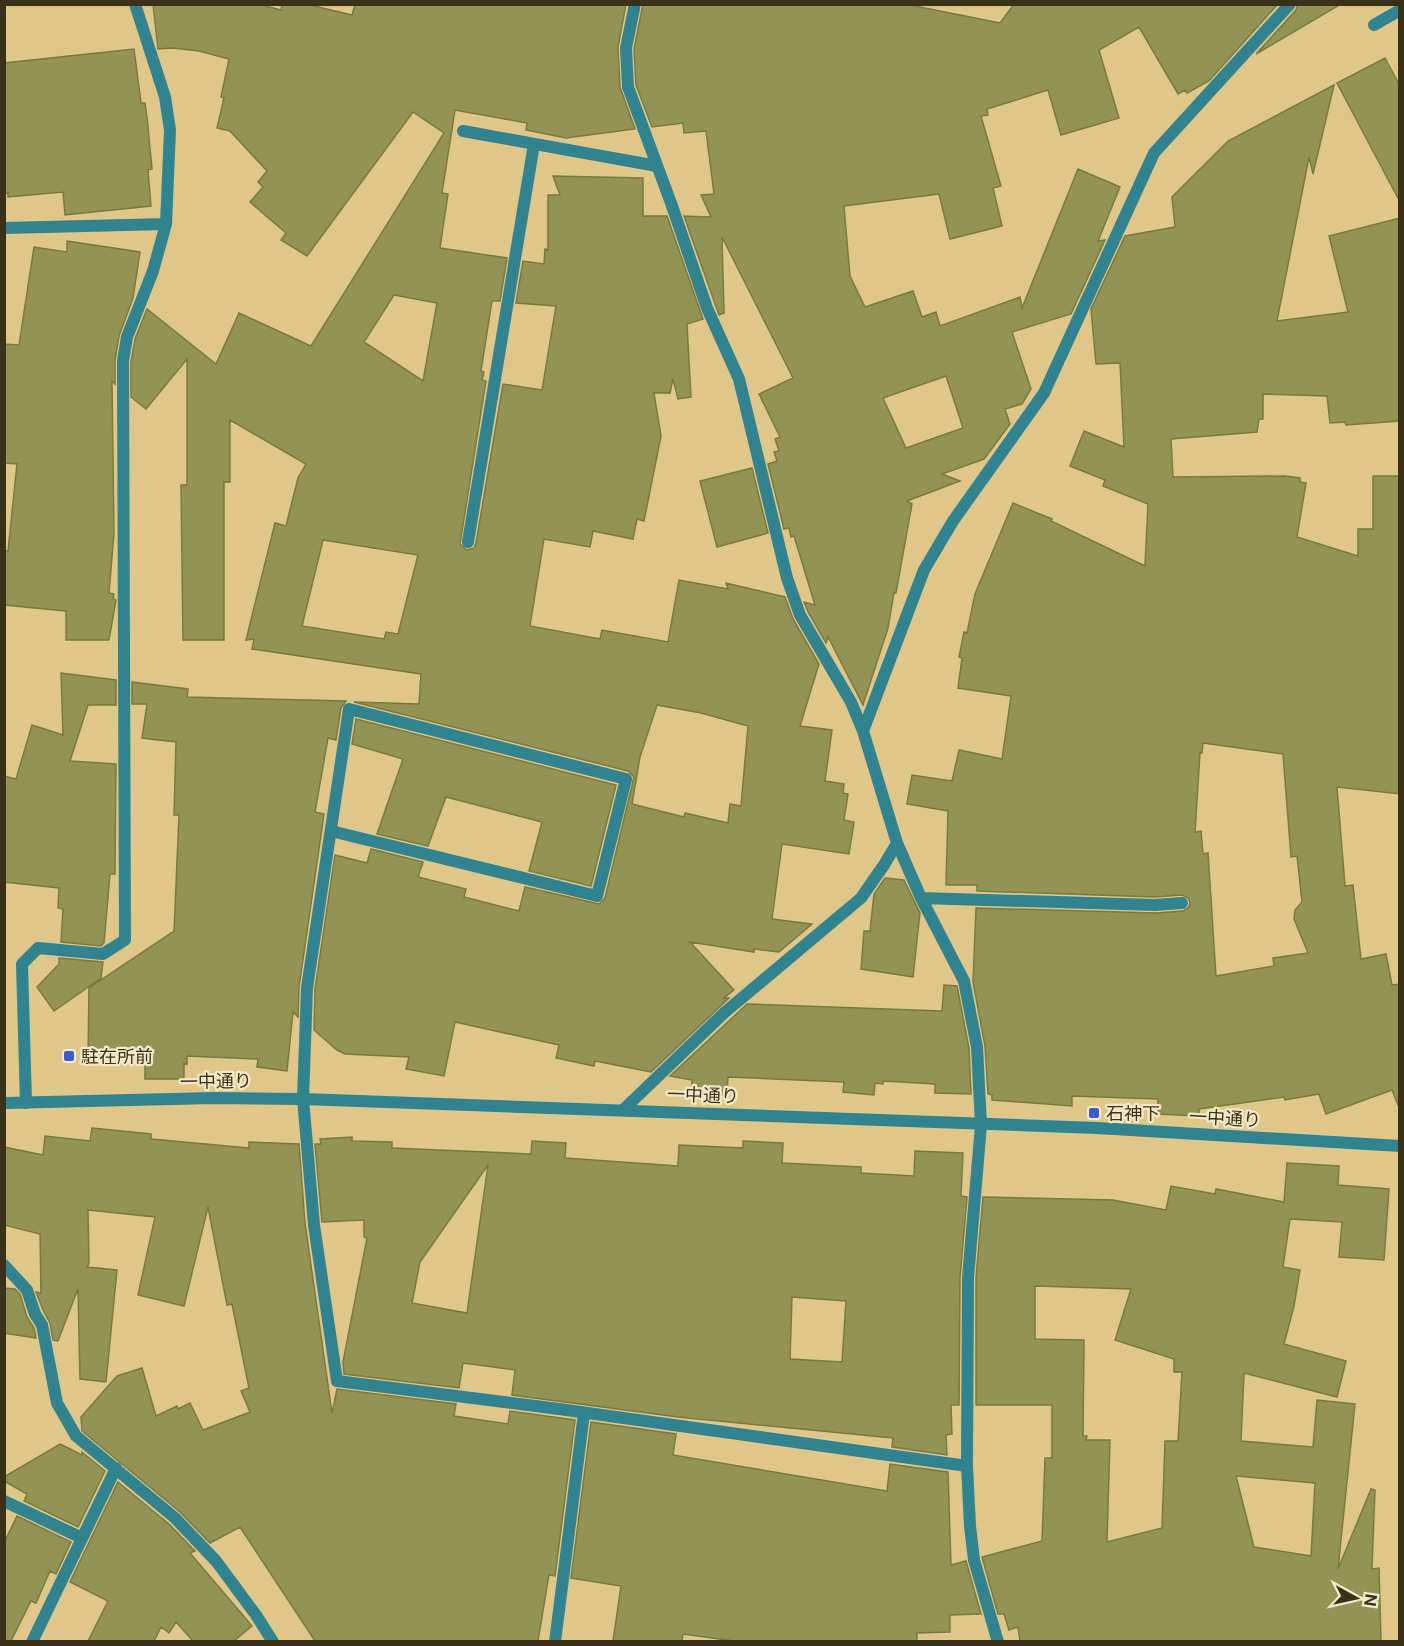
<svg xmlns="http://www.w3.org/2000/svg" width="1404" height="1646" font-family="Inter,'Noto Sans JP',sans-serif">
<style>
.building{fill:#939355;stroke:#7a7a3d;stroke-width:1.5;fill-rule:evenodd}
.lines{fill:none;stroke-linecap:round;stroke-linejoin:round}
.minor{stroke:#31838f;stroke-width:12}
.tertiary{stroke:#31838f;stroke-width:12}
.poi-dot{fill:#3e5acd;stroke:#f5e9cb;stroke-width:2}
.labels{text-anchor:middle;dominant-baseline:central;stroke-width:4.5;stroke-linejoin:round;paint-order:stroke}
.poi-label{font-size:18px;fill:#3b3118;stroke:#f5e9cb;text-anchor:start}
.street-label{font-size:18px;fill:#3b3118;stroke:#f5e9cb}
</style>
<rect width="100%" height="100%" fill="#dfc78a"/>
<path class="building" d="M153 4H258L281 10 282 4H306L352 15 355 4H626L618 47 620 87 635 129 566 138 526 130 527 123 455 110 442 193 448 194 440 248 507 258 500 301H492L481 371 484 372 482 380 486 381 460 544 467 550 474 548 476 543 503 384 542 390 556 306 516 303 523 261 544 264 545 249 548 250V195H560L553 176 643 178V216H667L703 319 687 324 691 397 678 399 673 379 670 393H654L661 436 644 521 637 519 633 539 593 531 590 547 544 539 530 626 600 639 602 630 668 642 679 580 728 589 726 583 785 597 793 619 819 664 800 726 832 730 825 781 844 784 843 793 848 794 844 820 854 822 849 854 782 844 772 919 812 924 779 952 754 949V952L690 942 734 990 724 998H729L651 1072 595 1061 594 1066 556 1058 559 1045 455 1022 444 1076 406 1069 409 1057 345 1054 337 1050 314 1030 315 989 335 855 367 863 371 849 423 862 418 877 466 889 464 897 519 911 525 887 599 904 605 898 634 777 628 771 354 702 419 704 421 674 252 649 254 639 246 640 275 523 286 526 298 478 306 464 230 420V482H224V640H183L181 485H187V359L146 409 131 397V362L135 339 147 309 216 364 239 313 311 346 444 133 413 112 307 256 281 240 286 233 250 202 263 187 258 182 267 171 230 131 217 128 224 98 221 97 229 59 199 51 173 48 158 49ZM394 295 437 303 423 381 364 342ZM323 540 418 555 398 634 386 632 384 639 302 626ZM657 705 701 713 748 726 741 806 730 804 728 823 685 813 684 817 632 804 640 757Z
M643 4H905L1000 23 1014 4H1278L1209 81 1187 93 1185 90 1178 94 1139 27 1099 50 1119 118 1061 135 1048 90 987 109 988 115 981 116 1001 186 993 188 1002 226 950 239 939 194 844 206 850 276 865 307 913 291 922 317 936 312 940 326 1020 297 1022 308 1078 169 1120 187 1098 241 1105 240 1071 314 1012 332 1031 389 1022 404 1005 409 1010 424 984 459 942 474 960 481 907 501 912 504 896 593H894L888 628 863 705 828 637 826 643 808 612 804 602 815 605 794 536 791 537 789 528 784 529 768 464 777 461 774 452 779 451 775 439 780 437 759 394 793 378 722 237 724 313 719 315 684 216 711 217 701 195 714 194 706 131 684 133 683 123 652 127 636 85 634 49ZM946 376 963 428 906 448 883 398Z
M1298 4H1341L1256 54 1296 10Z
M134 49 141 103H145L147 117 152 169 148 170 151 206 65 215 63 192 8 197V193L4 194V63Z
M1385 58 1400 86V202L1337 83Z
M1334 85 1313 174 1309 157 1277 321 1348 312 1329 236 1400 218V421L1346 425 1345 422 1330 423 1327 396 1263 394V419H1259L1257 432 1171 439 1173 477 1285 476 1300 478V482L1306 483 1297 537 1358 556V529H1373V476H1400V794L1337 787 1345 886 1353 885 1361 959 1386 954 1392 985 1400 984V1104L1398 1105 1392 1090 1326 1114 1319 1094 1285 1100 1284 1097 1199 1109V1116L1158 1114V1099L1072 1096V1106L992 1100V1095L988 1094 985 1046 973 982 976 908 1156 913 1183 911 1189 907 1190 902 1188 898 1182 895 1155 897 977 891V885H946L948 811 907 804 912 775 952 781 959 750 1002 759 1011 696 958 688 962 658 959 657 964 632 967 633 975 594 1013 503 1052 519 1051 521 1145 566 1148 504 1103 486 1105 480 1070 466 1084 431 1124 447 1120 363 1096 364 1091 309 1125 236 1175 227 1172 197 1228 141ZM1203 743 1283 754 1291 857 1297 856 1302 902 1295 910 1294 919 1308 953 1273 958 1274 966 1216 976 1208 853 1203 854 1201 831 1195 832 1200 753H1202Z
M67 241 140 252 133 298 119 336 115 361V384L112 381 114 533 109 593 114 594 113 598 116 600 109 640H66V611L4 605V550L8 551 17 464 4 463V344L19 345 34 247 67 252Z
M752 468 768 533 717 547 700 481Z
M61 673 116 680V705H88L70 761 116 764 115 874H110L104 943 101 946 61 942 63 909 58 908 59 888 4 882V776L16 779 32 725 63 735Z
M132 682 188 689 187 697 346 701 341 708 336 740 328 738 315 812 324 814 299 987 298 1017 293 1012 287 1071 257 1067 258 1059 187 1056V1064L184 1063V1079H145V1059L88 1058 89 988 174 931 179 815H174L176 742 142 738 147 704H132Z
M356 719 616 785 591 886 529 871 542 822 446 797 428 846 377 834 403 759 352 744Z
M885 878 904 880 920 913 913 977 861 969 864 931H870L874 894Z
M59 958 103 962 101 978 54 1011 37 987 59 964Z
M944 985 957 986 969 1048 971 1094 935 1093V1084L883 1081V1084L875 1083 874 1095 843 1092 844 1082 728 1077 727 1095 691 1093 692 1080 670 1076 747 1004 942 1011Z
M92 1128 151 1134V1139L249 1148V1142L299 1144 305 1223 332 1413 337 1389 456 1404 454 1416 508 1424 510 1411 575 1420 555 1576 549 1575 538 1641H315L240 1527 210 1543 180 1512 82 1431 81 1417 117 1376 142 1368 156 1416 177 1406 178 1409 190 1403 203 1430 250 1412 241 1391 249 1388 232 1304 227 1305 208 1207 184 1306 138 1295 155 1217 88 1210 89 1263 87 1267 117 1270 106 1382 80 1379 78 1289 58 1341 53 1340 50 1323 43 1310 36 1292 41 1293 40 1234 4 1225V1147L43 1155 45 1136 90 1141Z
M352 1137V1141L392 1142V1148L531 1154 532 1141 566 1143 565 1158 678 1166 679 1145 743 1148V1141L783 1143 782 1163 861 1167V1173L914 1176 915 1151 963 1153 961 1196 967 1197 960 1278 959 1405H951L952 1434 946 1435 947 1455 892 1447 893 1438 678 1417 512 1395 515 1370 463 1363 459 1388 344 1374 343 1362 367 1238 364 1237V1220L322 1222 315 1144H321L320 1139ZM488 1165 467 1313 412 1303 420 1262ZM792 1297 846 1301 842 1362 790 1359Z
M1287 1163 1339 1166 1338 1185 1389 1189 1384 1260 1339 1257 1342 1222 1290 1219 1283 1267 1300 1270 1294 1306 1284 1344 1346 1361 1337 1397 1244 1373 1241 1441 1313 1447 1317 1400 1355 1404 1338 1569 1371 1489 1375 1490 1372 1569 1379 1568 1381 1641H1020L1018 1627 1009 1630 1004 1614H998L982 1557 1042 1541 1045 1458H1052V1405H976V1278L983 1197 1113 1200 1166 1210 1171 1186 1215 1194 1216 1189 1284 1202ZM1035 1286 1131 1289 1115 1340 1174 1359V1372H1182L1178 1441H1165L1162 1528 1107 1542 1110 1440H1086L1087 1436H1083L1084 1340 1035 1339ZM1236 1476 1315 1483 1311 1556 1254 1547Z
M4 1288 15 1289 20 1294 27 1317 34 1328 36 1338 4 1333Z
M591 1422 676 1434 673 1455 887 1491 890 1464 948 1472 951 1565 966 1561 981 1614 950 1615V1632L917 1633V1641H734L683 1634 682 1641H613L621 1586 571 1578Z
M60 1444 82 1455V1452L105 1471 78 1527 24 1501 27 1494 4 1481V1477Z
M118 1482 169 1524 195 1551 190 1553 252 1626 234 1641H193L176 1622 169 1633 161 1627 154 1641H88L108 1601 70 1582Z
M17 1516 71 1542 56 1574 50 1571 36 1603 31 1601 11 1641H4V1543Z"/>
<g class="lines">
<path class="minor" d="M635 4 626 48 628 87 671 203 707 308 739 379 787 578 800 615 851 702 863 731
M1374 25 1400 10
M463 131 657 166
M4 228 166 224
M468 542 534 144
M331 831 597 896 626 779 349 709 307 988 303 1099 314 1225 337 1381 559 1409 967 1466
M921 898 1155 905 1182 903
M26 1103 22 964 38 948 103 954 125 940 123 361 127 337 153 271 166 224 170 130 165 97 135 4
M623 1110 724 1013 861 898 884 865 897 843
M4 1265 27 1290 35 1314 42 1325 57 1403 76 1436 175 1518 216 1561 256 1615 273 1642
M4 1501 82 1538
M32 1642 116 1468
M555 1642 584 1413
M998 1642 974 1560 970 1526 967 1466 968 1278 981 1125 977 1047 964 981 921 898 897 843 863 731 924 570 953 521 1044 393 1154 153 1290 4"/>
<path class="tertiary" d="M4 1103 214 1098 303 1099 1097 1128 1400 1146"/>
</g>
<g class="poi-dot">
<rect x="63" y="1050" width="12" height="12" rx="3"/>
<rect x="1088" y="1107" width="12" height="12" rx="3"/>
</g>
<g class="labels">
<g class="poi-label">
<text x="81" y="1056">駐在所前</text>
<text x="1106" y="1113">石神下</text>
</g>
<g class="street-label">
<text transform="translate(216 1081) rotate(-1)">一中通り</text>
<text transform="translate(703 1095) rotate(2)">一中通り</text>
<text transform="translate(1225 1118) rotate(3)">一中通り</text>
</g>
</g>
<rect width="1404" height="1646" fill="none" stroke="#3b3118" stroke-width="12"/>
<g transform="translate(1356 1598) rotate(98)" stroke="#f5e9cb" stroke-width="4.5" paint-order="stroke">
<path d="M0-4.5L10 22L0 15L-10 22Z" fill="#3b3118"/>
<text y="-9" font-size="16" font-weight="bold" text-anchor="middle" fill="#3b3118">N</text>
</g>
</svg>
